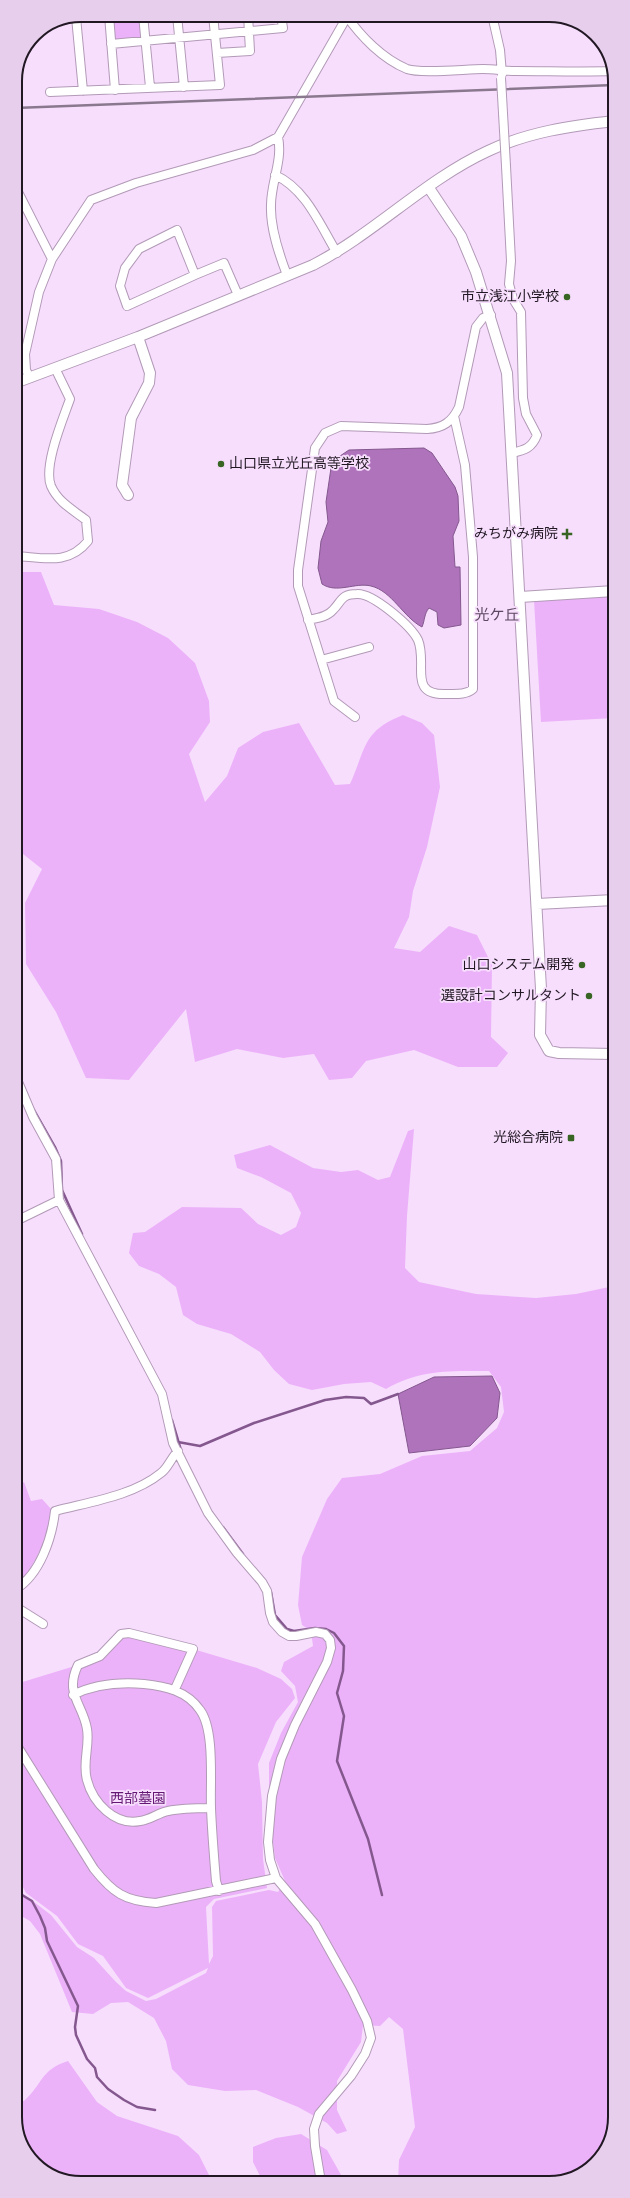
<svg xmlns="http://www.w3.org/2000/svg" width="630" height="2198" font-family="'Source Sans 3','Noto Sans JP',sans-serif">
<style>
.green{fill:#ecb2f9}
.water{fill:#af73bc;stroke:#84588e}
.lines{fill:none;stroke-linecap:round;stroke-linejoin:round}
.stream{stroke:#84588e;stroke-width:2.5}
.minor-casing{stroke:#b29ab7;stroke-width:10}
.tertiary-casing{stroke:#b29ab7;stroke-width:12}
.minor{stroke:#fff;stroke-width:8}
.tertiary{stroke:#fff;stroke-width:10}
.rail{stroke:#8a798e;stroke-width:2.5}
.minor-bridge-casing{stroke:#b29ab7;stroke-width:10;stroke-linecap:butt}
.minor-bridge{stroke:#fff;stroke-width:8}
.poi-dot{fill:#396524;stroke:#f7defd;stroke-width:1.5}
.labels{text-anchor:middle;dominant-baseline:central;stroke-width:3.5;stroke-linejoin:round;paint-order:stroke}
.poi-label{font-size:14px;fill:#211823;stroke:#f7defd;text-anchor:end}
.park-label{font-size:14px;fill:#641873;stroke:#f7defd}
.neighbourhood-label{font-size:15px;fill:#5d4862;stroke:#f7defd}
.rim{fill:none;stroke:#211823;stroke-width:2}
</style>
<rect width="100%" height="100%" fill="#f7defd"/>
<path class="green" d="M111 15H140L142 39 114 42Z
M15 572H41L54 605 99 609 137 622 168 638 195 663 209 701 210 722 189 754 205 802 227 776 238 748 263 732 299 723 335 785 350 784C366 749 362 731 403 715L422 723 434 735 440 787 427 847 413 891 409 917 394 948 420 952 449 926 477 935 492 965 491 1037 508 1053 497 1067H458L414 1050 366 1061 352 1078 329 1080 314 1054 283 1058 237 1049 195 1062 186 1009 129 1080 86 1078 56 1012 26 964 25 903 42 869 23 854 15 857Z
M614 596V718L541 722 534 600Z
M414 1129 407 1216 405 1268 419 1282 476 1294 536 1298 576 1294 614 1286 615 2118 599 2160 562 2182H398L399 2160 415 2127 403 2029 389 2017 380 2026 363 2025 361 2042 337 2081V2110L347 2131 337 2134 327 2123 298 2107 256 2090 225 2091 188 2085 172 2069 166 2041 154 2018 128 2002 111 2003 93 2014 72 2012 40 1934 30 1921 16 1913V1882L21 1892 51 1915 77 1947 94 1958 116 1982 126 1991 146 2001 156 1999 206 1973 208 1968 148 1998 126 1988 103 1956 78 1944 57 1916 26 1893 16 1874V1732H23L16 1717V1684L78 1665 100 1656 121 1634 193 1649 257 1668 281 1679 292 1689 295 1698 276 1722 258 1764 262 1802 263 1859 267 1888 214 1899 206 1907 209 1964 213 1956 212 1907 216 1901 269 1890 278 1892 285 1881 275 1858 269 1811V1763L281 1733 298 1702 295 1686 281 1671 284 1662 313 1646 311 1631 302 1625 298 1605 302 1557 327 1499 342 1478 380 1474 422 1456 470 1451 497 1428 504 1412 501 1387 489 1371C452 1371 420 1369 386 1389L371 1382 344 1384 312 1390 289 1384 274 1370 260 1352 231 1334 197 1324 183 1315 176 1287 159 1274 139 1266 129 1253 133 1233 145 1232 182 1207 241 1208 258 1224 281 1235 296 1227 301 1213 291 1193 261 1177 237 1168 234 1155 270 1145 313 1168 341 1172 358 1170 378 1180 390 1177 408 1131Z
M24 1482 31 1501 42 1499 52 1510C49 1537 37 1559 22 1581L16 1582V1488Z
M68 2061 97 2102 117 2116 178 2136 199 2155 213 2183H76L38 2167 16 2130V2100L24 2101C43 2084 40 2070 68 2061Z
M301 2134 327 2150 345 2182H263L253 2162V2147L276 2138Z"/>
<path class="water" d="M424 448 432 453 455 487 458 496 459 521 453 536 455 567H460L461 625 444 628 438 625 437 612 429 608C424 614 425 620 422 627 403 617 392 591 371 586 355 582 337 594 322 584L318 568 321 541 328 522 326 502 331 468 337 458 349 450Z
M492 1376 500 1393 497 1418 470 1446 409 1453 398 1394 434 1377Z"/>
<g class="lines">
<path class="stream" d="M16 1068 19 1077
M34 1110 55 1147 61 1161 62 1190 82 1234
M172 1420 181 1450
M178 1442 200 1446 254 1423 325 1400 346 1397 364 1398 371 1404 398 1394
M223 1527 243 1554
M265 1581 271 1592 275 1615 287 1629 294 1631 315 1628 326 1629 334 1633 344 1646 343 1671 337 1693 344 1716 337 1761 368 1839 382 1895
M16 1895H22L32 1901 40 1916 45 1928 47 1941 78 2006 75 2027 76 2035 87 2059 95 2068 97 2077 108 2089 124 2100 137 2107 155 2110"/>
<g class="minor-casing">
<path id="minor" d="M109 15 115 90
M143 15 150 87
M177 15 184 87
M346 15C361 37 383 59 407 69 421 74 466 69 483 69 494 69 505 71 516 71 549 71 581 72 614 71
M492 15 500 50 502 74
M76 17 83 91
M111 44 283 28 281 15
M217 53 250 51 248 15
M50 92 220 85 213 15
M278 137C283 160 271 182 271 205 270 228 279 254 287 275
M506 166 511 261 509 284 513 299 521 312 523 398 526 414 537 435C532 448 525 450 512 453
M275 175C306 189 320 225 337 253
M15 186 52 259
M177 230 195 275 127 306 120 286 125 268 139 249Z
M195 275 224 263 238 295
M30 378 26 370 25 354 39 292 52 259 91 200 136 183 253 150 278 137 348 15
M17 556C45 558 69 565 88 541L86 520C73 510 58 502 51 486 43 466 63 419 70 399L55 368
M308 620C317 618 327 617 333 610 342 601 341 594 357 594 373 593 411 626 418 640 428 664 407 696 447 694 456 694 466 695 473 689V557L465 465 454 416
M321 660 369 647
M355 717 334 701 298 586V570L315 448 325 433 341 426 427 429C443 428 452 422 459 407L476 327 483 318 491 315
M16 1077 33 1117 56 1159 59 1200 162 1394 173 1443 208 1513 237 1553 262 1582 267 1591 270 1613 273 1622 282 1632 289 1636H296L316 1632 325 1634 330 1640 331 1648 327 1662 295 1725 281 1759 272 1796 268 1842 270 1860 276 1878 315 1924 352 1990 367 2021 371 2038 365 2054 351 2076 319 2114 314 2129 315 2146 321 2182
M16 1221 59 1200
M16 1589C40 1574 52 1538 55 1511 89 1502 133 1496 161 1473 168 1468 171 1458 178 1451
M16 1607 43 1624
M175 1689 193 1649 129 1633 121 1634 100 1656 78 1665C64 1694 83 1704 87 1729 90 1746 82 1763 87 1780 93 1803 115 1826 140 1821 150 1820 158 1813 168 1811 182 1808 197 1808 211 1808
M73 1695C95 1684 120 1682 144 1684 165 1686 187 1691 200 1710 215 1730 210 1782 211 1808 212 1833 214 1857 216 1881L219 1891
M16 1744 94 1869C113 1893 125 1901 156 1903L276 1878"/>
</g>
<g class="tertiary-casing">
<path id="tertiary" d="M429 188 461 236 476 272 507 373 541 989 540 1035 549 1051 559 1053 614 1054
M15 383 138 337 313 265C375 233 425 180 488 151 528 132 570 126 614 121
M128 495 122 485 131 418 149 383 150 373 138 337
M520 597 614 591
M537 904 614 900"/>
</g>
<use href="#minor" class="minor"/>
<use href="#tertiary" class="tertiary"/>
<path class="rail" d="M15 108 614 85"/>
<g class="minor-bridge-casing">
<path id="minor-bridge" d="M501 78 506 166"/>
</g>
<use href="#minor-bridge" class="minor-bridge"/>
</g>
<g class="poi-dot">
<circle cx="567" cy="297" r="4"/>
<circle cx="221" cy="464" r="4"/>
<path d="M565 528h4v4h4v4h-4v4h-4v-4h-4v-4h4z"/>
<circle cx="582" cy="965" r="4"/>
<circle cx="589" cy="996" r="4"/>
<rect x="567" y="1134" width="8" height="8" rx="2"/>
</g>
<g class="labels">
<g class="poi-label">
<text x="559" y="297">市立浅江小学校</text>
<text x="229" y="464" text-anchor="start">山口県立光丘高等学校</text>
<text x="558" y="534">みちがみ病院</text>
<text x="574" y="965">山口システム開発</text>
<text x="581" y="996">選設計コンサルタント</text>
<text x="563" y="1138">光総合病院</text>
</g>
<g class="park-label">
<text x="138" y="1799">西部墓園</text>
</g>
<g class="neighbourhood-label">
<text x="497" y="615">光ケ丘</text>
</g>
</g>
<path d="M0 0H630V2198H0ZM81 22H549A59 59 0 0 1 608 81V2117A59 59 0 0 1 549 2176H81A59 59 0 0 1 22 2117V81A59 59 0 0 1 81 22Z" fill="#e6ceec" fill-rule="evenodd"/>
<path class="rim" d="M81 22H549A59 59 0 0 1 608 81V2117A59 59 0 0 1 549 2176H81A59 59 0 0 1 22 2117V81A59 59 0 0 1 81 22Z"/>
</svg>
